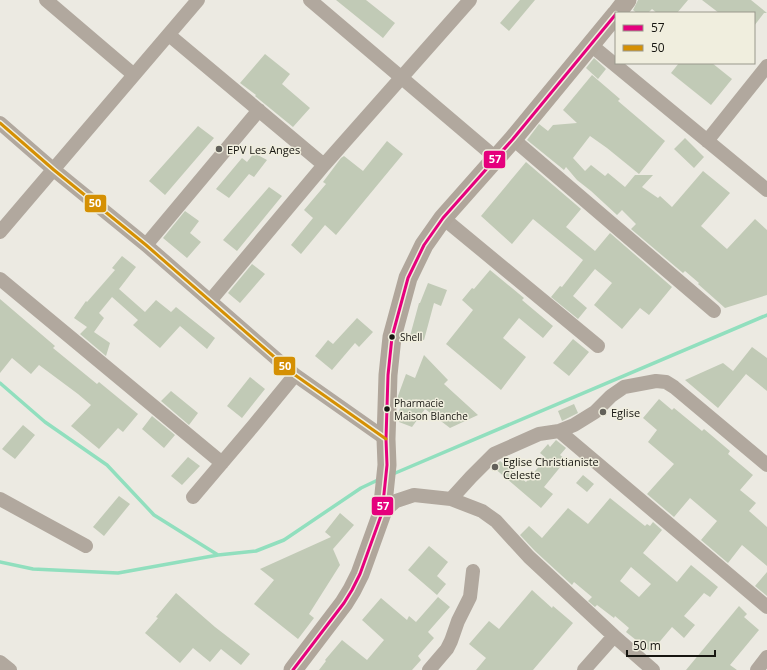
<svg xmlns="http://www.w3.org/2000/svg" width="767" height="670" font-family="'Open Sans',sans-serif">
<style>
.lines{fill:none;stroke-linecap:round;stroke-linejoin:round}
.stream{stroke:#91dfbe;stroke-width:3.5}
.building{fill:#c1cab6;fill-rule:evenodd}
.street{stroke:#b1a89e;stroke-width:14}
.secondary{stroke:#b0a69b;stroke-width:19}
.bus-1-casing{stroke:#f0eede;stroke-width:6}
.bus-2-casing{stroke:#f0eede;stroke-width:6}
.bus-1{stroke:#e5007d;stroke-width:3}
.bus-2{stroke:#d59003;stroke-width:3}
.poi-dot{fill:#62605a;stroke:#f0eede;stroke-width:1.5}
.bus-dot{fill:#171611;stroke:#f0eede;stroke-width:1.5}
.labels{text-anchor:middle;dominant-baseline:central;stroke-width:3;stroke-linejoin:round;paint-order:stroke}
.bus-label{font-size:10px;fill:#171611;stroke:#f0eede;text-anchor:start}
.poi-label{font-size:11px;fill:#171611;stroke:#f0eede;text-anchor:start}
.line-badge{stroke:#f0eede;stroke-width:1.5}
.badge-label{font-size:11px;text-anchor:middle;font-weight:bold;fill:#fff}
</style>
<rect width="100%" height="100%" fill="#eceae2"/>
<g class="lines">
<path class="stream" d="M0 383 45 422 107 465 154 515 218 555 256 551 284 540 361 488 380 479
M393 474 767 315
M0 562 33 569 118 573 218 555"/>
</g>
<path class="building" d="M336 0H366L395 23 383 38Z
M520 0H535L509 31 500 23Z
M638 0H688L677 13H657L652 9 648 13H637L633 10Z
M702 0H751L767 13H764L754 26V13H719Z
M265 54 290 74 282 84 310 108 293 127 255 96 256 95 240 83Z
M594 58 606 69 598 79 586 68Z
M679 63H712L732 79 711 105 671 73Z
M592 75 620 99 618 101 665 141 639 174 607 148 590 136 573 158 585 171 591 165 605 176 608 173 625 187 635 175H653L642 187 658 198 660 196 672 207 703 171 730 193 701 226 727 249 755 219 767 230V295L725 308 698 284 699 283 685 271 683 273 631 229 636 224 622 210 617 215 591 191 577 180 566 167 564 170 527 140 539 124 548 131 553 125 577 123 563 110Z
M198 126 214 138 165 195 149 181Z
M685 138 704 157 694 168 674 149Z
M387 141 403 154 336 235 325 225 301 254 291 245 313 218 304 210 326 184 323 182 341 158 344 156 363 171Z
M254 153 267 160 254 177 249 174 229 198 216 189 242 158 247 162Z
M526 162 581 209 566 227 595 251 610 233 672 287 649 315 640 308 622 329 594 305 612 283 595 269 573 296 587 308 578 319 551 297 560 286 562 287 583 260 533 219 512 244 481 216Z
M269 187 282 196 237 251 223 240Z
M185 211 199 221 190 233 201 242 187 258 163 238Z
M122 256 136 267 119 289 145 312 156 300 171 312 176 307 215 338 207 349 180 326 160 348 133 325 138 320 112 297 99 313 104 318 94 332 110 343 106 356 80 334 87 327 74 318 86 301 87 302 115 270 112 268Z
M252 264 265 274 240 303 228 293Z
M490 270 524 298 522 300 553 326 543 338 519 318 503 338 526 357 501 390 446 344 473 310 462 300 472 288 474 289Z
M428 283 447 290 441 306 434 303 424 340 410 336 419 303H420Z
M0 299 55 346 53 348 97 384 99 382 138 414 123 432 118 428 99 449 71 426 91 405 78 394 39 365 31 374 12 358 0 373Z
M357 318 373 332 359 347 355 343 332 370 315 356 328 340 333 344Z
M573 339 589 352 569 376 553 363Z
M752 347 767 358V391L746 374 718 408 685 380 723 363 733 371Z
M424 355 448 380 444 384 478 415 450 428 425 409 412 427 399 422 401 416 398 414 403 400 398 398V396L406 374 415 378Z
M250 377 265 389 242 418 227 406Z
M171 391 198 413 189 425 161 401Z
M659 399 672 410 674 408 702 431 704 429 730 451 728 454 753 475 740 490 756 503 749 511 767 527V566L742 545 728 563 701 540 717 521 690 498 674 517 647 494 674 464 648 442 657 430 643 418Z
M574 404 578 413 562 421 558 411Z
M152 416 175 435 164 448 142 429Z
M23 425 35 435 15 459 2 449Z
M556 440 566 448 560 455 566 460 544 487 553 494 541 508 493 467 500 461 526 482 546 458 540 453 548 444 550 447Z
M188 457 200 466 182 485 171 476Z
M583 475 594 484 587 492 576 483Z
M119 496 130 504 104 536 93 527Z
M610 498 645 526 647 524 650 526 653 522 662 530 643 553 677 582 691 565 718 587 710 597 704 593 684 616 695 625 684 638 672 627 651 652 626 632 629 628 615 616 614 618 597 605 595 607 588 601 592 597 574 582 572 585 535 551 520 535 529 526 542 538 568 508 588 524ZM631 567 651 584 639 597 620 581Z
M340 513 354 525 333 549 340 565 309 614 314 618 298 639 254 604 274 580 260 569 331 537 325 532Z
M429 546 448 562 437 576 446 584 437 595 408 570Z
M767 572V596L755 586Z
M532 590 552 608 553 606 573 623 533 670H476L486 658 469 644 489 621 499 629Z
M176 593 215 627 250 654 241 665 221 649 210 662 193 648 180 663 145 633 158 618 156 617Z
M438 597 450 607 428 632 434 638 418 656 421 660 412 670H319L326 661 325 660 342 640 367 660 384 640 362 620 381 598 407 620 409 616 416 622Z
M739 606 747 614 744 617 759 630 730 665 737 670H686Z"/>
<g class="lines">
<path class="street" d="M46 0 134 75
M310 0 496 158
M169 35 324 165
M591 45 767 190
M0 123 54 170 146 245 295 375 386 439
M513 139 714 311
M707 141 767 66
M443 218 598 346
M0 232 198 0
M146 245 259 110
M0 279 222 463
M210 301 324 165 470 0
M559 431 767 607
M193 497 254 425 295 375
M0 499 86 546
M451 499 482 511 496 521 529 557 614 636 653 670
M382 513 396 501 414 495 451 499 471 477 494 454 539 434 559 431 574 425 595 412 611 396 624 387 656 381 666 382 674 387 767 465
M0 662 10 670
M429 670 447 649 451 641 458 621 470 597 473 571
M584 670 614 636
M757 670 767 657"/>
<path class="secondary" d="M617 13 627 0
M293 670 344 603 352 590 360 574 382 513 387 465 386 439 388 375 392 337 408 278 424 245 443 218 513 139 616 14"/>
<g class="bus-1-casing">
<path id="bus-1" d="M293 670 344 603 352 590 360 574 382 513 387 465 386 439 388 375 392 337 408 278 424 245 443 218 513 139 616 14"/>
</g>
<g class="bus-2-casing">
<path id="bus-2" d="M0 123 54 170 146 245 295 375 386 439"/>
</g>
<use href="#bus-1" class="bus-1"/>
<use href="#bus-2" class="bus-2"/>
</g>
<g class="poi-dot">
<circle cx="219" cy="149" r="4"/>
<circle cx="603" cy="412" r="4"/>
<circle cx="495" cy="467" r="4"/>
</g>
<g class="bus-dot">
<circle cx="392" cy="337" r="3.5"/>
<circle cx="387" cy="409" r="3.5"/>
</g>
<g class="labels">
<g class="bus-label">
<text x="400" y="337">Shell</text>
<text x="394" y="403">Pharmacie<tspan x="394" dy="13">Maison Blanche</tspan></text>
</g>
<g class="poi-label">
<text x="227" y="149">EPV Les Anges</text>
<text x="611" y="412">Eglise</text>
<text x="503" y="461">Eglise Christianiste<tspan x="503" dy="13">Celeste</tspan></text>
</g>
</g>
<g class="line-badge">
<rect x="483" y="150" width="23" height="19" rx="4" fill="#e5007d"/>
<rect x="84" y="194" width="23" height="19" rx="4" fill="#d59003"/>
<rect x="273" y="356" width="23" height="20" rx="4" fill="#d59003"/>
<rect x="371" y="496" width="23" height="20" rx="4" fill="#e5007d"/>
</g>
<g class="badge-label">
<text x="495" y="163">57</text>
<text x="95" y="207">50</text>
<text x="285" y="370">50</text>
<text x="383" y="510">57</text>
</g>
<rect x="615" y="12" width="140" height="52" fill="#f0eede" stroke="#99988c"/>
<rect x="623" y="25" width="20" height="6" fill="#e5007d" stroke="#99988c"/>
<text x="651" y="32" font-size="12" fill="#171611">57</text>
<rect x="623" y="45" width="20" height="6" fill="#d59003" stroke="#99988c"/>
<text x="651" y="52" font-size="12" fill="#171611">50</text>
<path d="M627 650v6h88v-6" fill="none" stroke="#171611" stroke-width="2"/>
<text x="633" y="650" font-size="12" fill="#171611" stroke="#f0eede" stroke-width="3" paint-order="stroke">50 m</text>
</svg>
